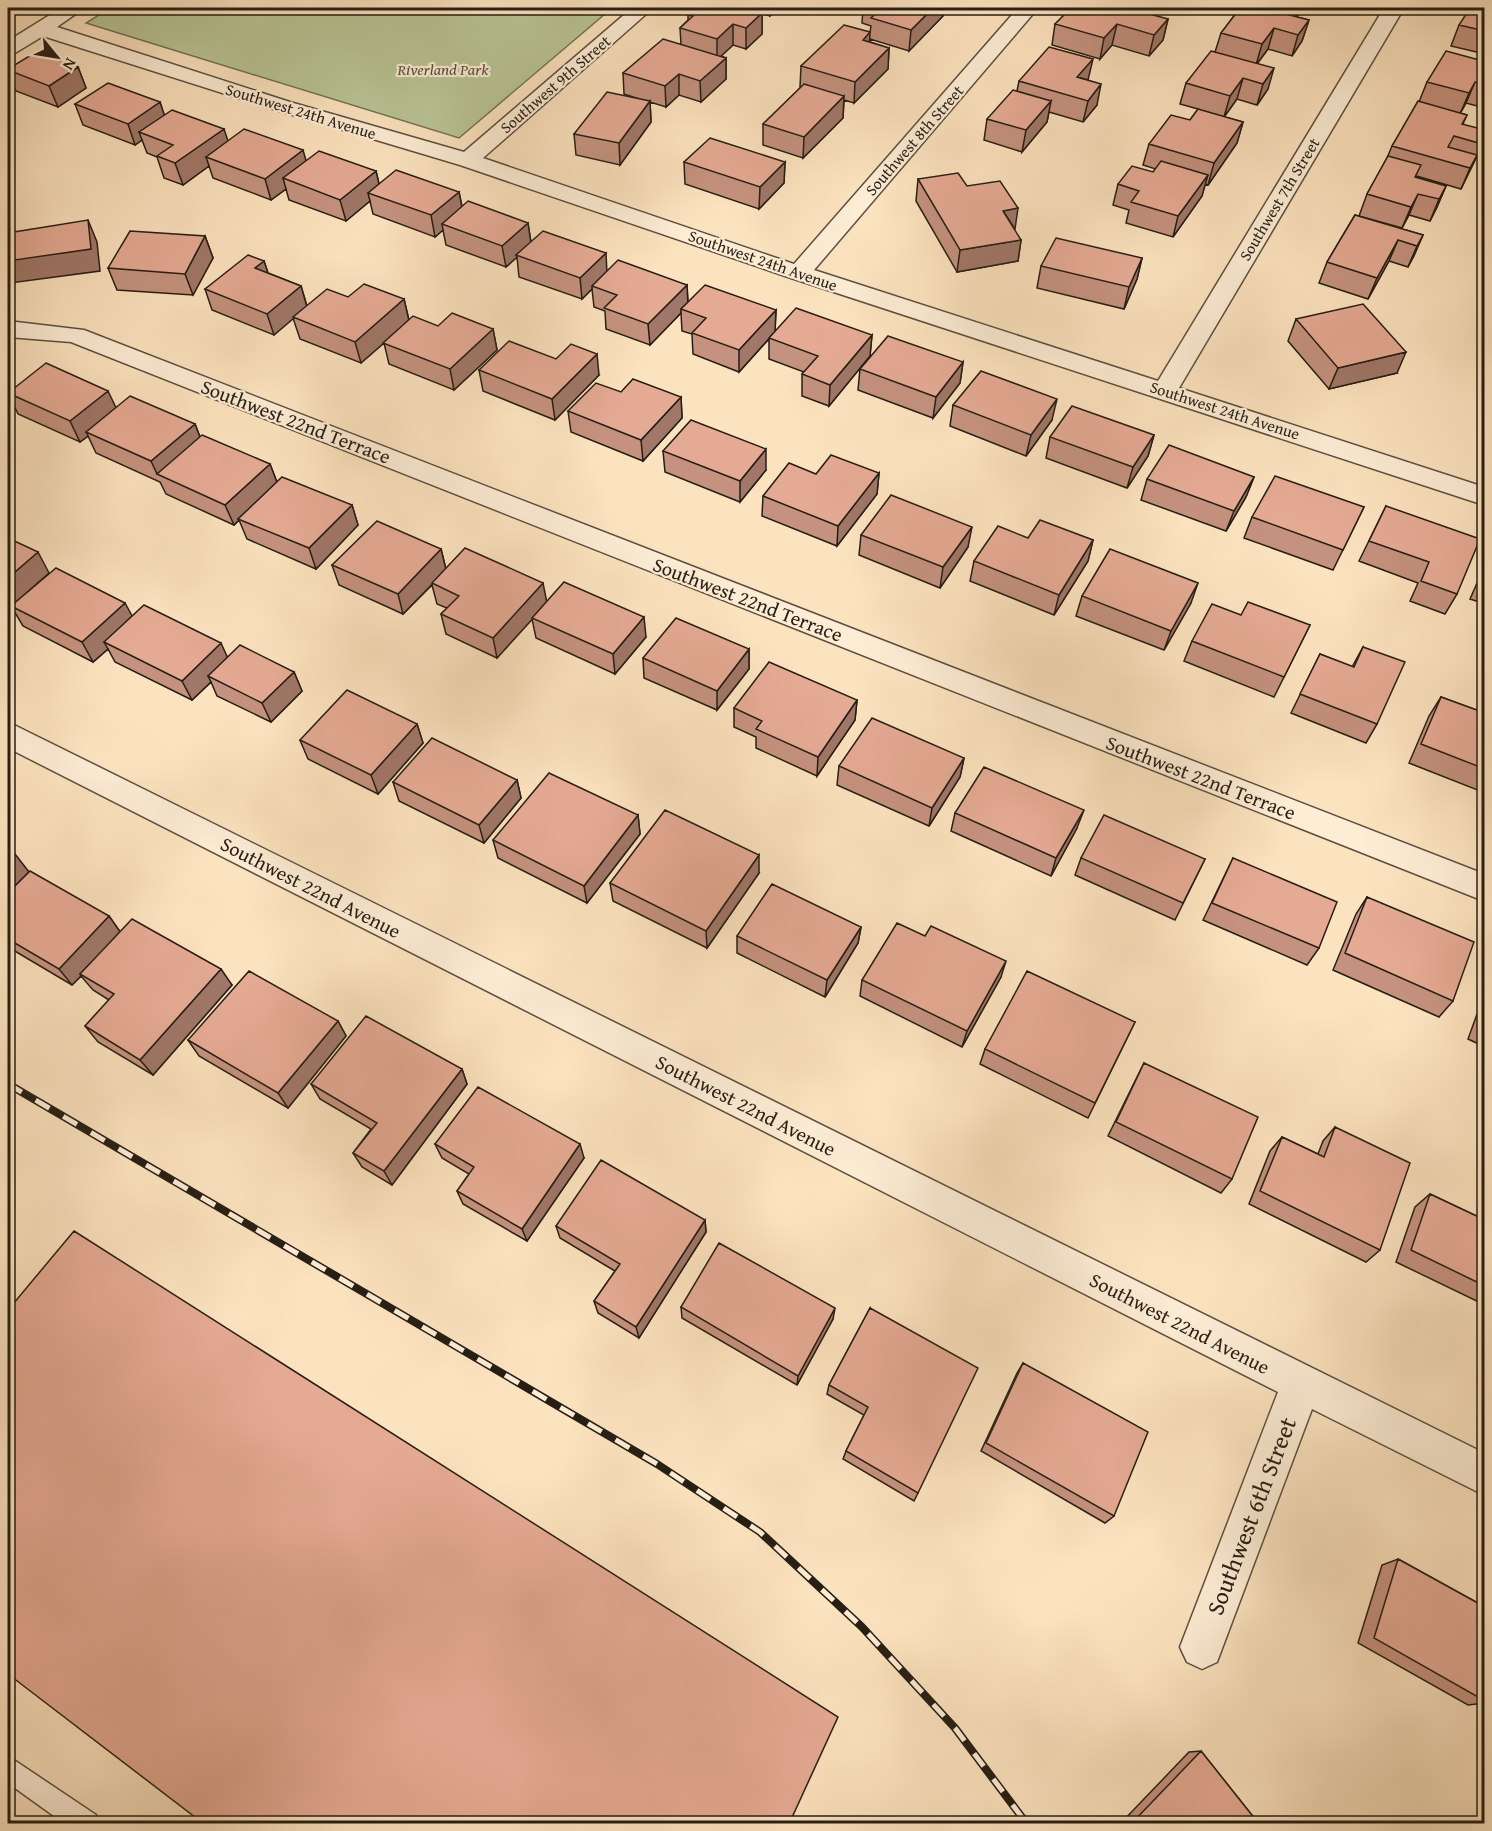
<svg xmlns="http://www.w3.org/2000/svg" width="1492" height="1831" font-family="'Gentium Book Plus',serif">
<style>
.green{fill:#b9c596;stroke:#707255;stroke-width:1.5}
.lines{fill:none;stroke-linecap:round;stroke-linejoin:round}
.lane-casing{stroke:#5c4f3f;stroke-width:3}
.street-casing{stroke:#5c4f3f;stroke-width:3}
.lane{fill:#fdedd5;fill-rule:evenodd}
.street{fill:#fdedd5;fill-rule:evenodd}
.rail-casing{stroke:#261e14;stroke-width:8}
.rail{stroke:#fdedd5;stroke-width:5;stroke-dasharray:16;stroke-linecap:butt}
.wall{fill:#c5927f;stroke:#261e14;stroke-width:1.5}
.shaded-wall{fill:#a07768;stroke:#261e14;stroke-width:1.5}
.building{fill:#e5aa94;stroke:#261e14;stroke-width:1.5}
.labels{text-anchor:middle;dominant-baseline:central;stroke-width:4.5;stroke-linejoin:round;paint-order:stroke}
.far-park-label{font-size:16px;font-style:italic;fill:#52503b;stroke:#fdedd5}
.far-street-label{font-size:16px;fill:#261e14;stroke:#fdedd5}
.street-label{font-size:20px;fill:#261e14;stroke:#fdedd5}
.near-street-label{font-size:24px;fill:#261e14;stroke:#fdedd5}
</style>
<rect width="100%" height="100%" fill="#fce3bf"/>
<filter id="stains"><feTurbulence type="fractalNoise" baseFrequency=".00333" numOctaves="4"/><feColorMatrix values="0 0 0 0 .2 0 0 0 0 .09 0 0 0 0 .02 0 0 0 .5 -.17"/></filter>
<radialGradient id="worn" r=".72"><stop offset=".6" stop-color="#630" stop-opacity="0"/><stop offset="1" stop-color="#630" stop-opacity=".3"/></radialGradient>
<path class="green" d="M110 8H612L459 138 86 23Z"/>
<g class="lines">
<g class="lane-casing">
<path id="lane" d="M8 1756 96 1815 99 1824H65L8 1783Z"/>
</g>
<g class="street-casing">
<path id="street" d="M61 8H84L57 27 290 102 464 152 632 8H653L483 158 794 264 1018 8H1038L814 270 1158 381 1384 8H1404L1179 388 1484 487V505L791 278 460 165 276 110 43 36 15 53 8 55V41Z
M8 321 84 330 1484 874V901L71 342 8 337Z
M8 722 1484 1453V1495L1312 1409 1217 1662 1202 1669 1187 1662 1180 1647 1278 1392 8 748Z"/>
</g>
<use href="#lane" class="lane"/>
<use href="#street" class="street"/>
<g class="rail-casing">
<path id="rail" d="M8 1084 657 1464 760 1532 862 1627 955 1728 1027 1824"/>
</g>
<use href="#rail" class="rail"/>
</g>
<path class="wall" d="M697 8H780L770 16 762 14V34L746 49 733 45 721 56 726 58V79L701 102 679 95 666 107 650 102 651 122 620 165 576 155 574 134 636 98 624 94 623 73 681 44 680 28 688 20V15Z
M863 8H944L943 16 909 51 870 39V42L889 48 888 69 854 103 844 100 843 118 803 158 763 145V124L801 87H800L801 66 870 32 871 26 862 23Z
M1148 8H1164L1161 11Z
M1240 8H1304L1297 17 1309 20 1302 41 1292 56 1268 49 1257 64 1268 89 1257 105 1237 99 1224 117 1243 122 1237 143 1208 185 1205 184 1202 196 1173 237 1126 223 1129 210 1113 205 1118 184 1153 172 1156 169 1143 165 1149 144 1190 120 1198 109 1180 104 1186 83 1215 52 1221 33Z
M1485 8V54L1451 46 1459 25Z
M1168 19 1163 40 1149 56 1112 45 1100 59 1052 45 1055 24Z
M78 67 86 88 58 107 16 91 8 72V69Z
M1479 70 1485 71V108L1466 103 1460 113 1467 115 1463 124 1485 140 1461 189 1417 176 1416 177 1446 186 1437 207 1430 221 1409 215 1402 228 1359 216 1367 194 1387 158 1392 146 1419 102 1427 82Z
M1088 80 1097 105 1083 122 1049 112 1047 122 1022 152 984 140 987 119 1017 91 1019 81Z
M160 102 164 115 228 141 306 161 376 171 379 184 459 192 462 206 528 223 531 242 607 271 687 285 688 302 776 310 775 331 872 335 870 356 829 406 802 396V374L804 372 769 359V339L739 372 693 354 692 334 682 331 681 313 650 345 606 329 605 311 594 307 592 289 582 299 519 277 517 257 506 267 446 245 443 230 435 237 373 214 370 201 346 221 289 200 286 189 271 200 213 178 209 166 183 185 164 178 157 157 147 153 142 140 135 145 83 125 75 104Z
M684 162H785L784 183 759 209 685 184Z
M918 179 967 186 1021 240 1018 261 957 272 916 201Z
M1355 215 1423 235 1408 267 1389 261 1368 299 1319 283 1327 262Z
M205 236 213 258 193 295 117 290 108 268Z
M1142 258 1137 279 1124 309 1037 288 1041 266Z
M264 261 268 273 301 286 307 306 348 297 404 299 409 320 438 326 493 329 497 350 454 390 389 364 384 343 361 363 300 339 293 318 274 335 212 310 205 289Z
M1296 319 1397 373 1329 389 1288 341Z
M963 362 960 383 933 418 858 390 860 369Z
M479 370 599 375 555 420 483 391Z
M8 393 116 407 195 424 200 437 270 464 277 482 352 505 358 525 316 569 247 539 239 520 234 525 166 494 160 482 96 453 88 436 80 442 18 414Z
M681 397 682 418 643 461 571 432 568 411Z
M953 405 1052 420 1026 456 950 426Z
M1154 435 1148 456 1127 488 1046 458 1050 437Z
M663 451 766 470 740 502 665 472Z
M879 473 877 494 837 546 762 516 763 496Z
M1254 477 1246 497 1226 531 1141 500 1147 479Z
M1386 506 1457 594 1445 614 1410 601 1418 583 1359 561Z
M1364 507 1333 570 1244 538 1252 517Z
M861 535 968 547 940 588 859 555Z
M1028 538 1093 540 1088 561 1054 615 970 581 974 561Z
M441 549 446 569 646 637 615 674 536 638 532 619 497 658 446 634 441 614 447 608 437 604 432 585 403 614 339 585 332 565Z
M1485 565V604L1470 599Z
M1082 596 1191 603 1164 650 1076 616Z
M11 606 132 616 228 657 294 672 302 691 271 722 217 696 211 682 192 700 115 662 108 649 93 662 23 626Z
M1241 615 1310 625 1274 697 1184 661 1192 641Z
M1363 647 1377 724 1366 743 1291 713 1320 654 1352 667Z
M749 649V669L717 710 644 678 643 658Z
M1441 697 1485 713V793L1409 763 1429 716Z
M857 700 855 720 817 776 756 748V737L734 727V708Z
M417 724 423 743 378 794 308 759 300 740Z
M964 758 960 777 929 826 837 785 839 766Z
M517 780 521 798 484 843 399 801 393 782Z
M955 813 1077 828 1051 876 951 831Z
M638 815 640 834 587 903 498 858 493 840Z
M1081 858 1205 859 1175 920 1075 875Z
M1233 858 1319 948 1307 965 1203 920Z
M759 873 707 948 613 901 610 883Z
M8 893 109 916 120 932 232 985 153 1075 98 1042 85 1026 109 1000 93 990 81 976 72 985 8 947Z
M1367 897 1453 1001 1439 1017 1333 970 1356 914Z
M861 927 858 943 825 997 737 953V936Z
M1001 977 962 1047 860 996 862 980Z
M1485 992V1047L1468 1039Z
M338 1021 346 1036 288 1108 199 1056 188 1040Z
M1135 1022 1088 1118 980 1064 985 1049Z
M1144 1063 1232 1179 1221 1193 1108 1136Z
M462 1069 467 1084 392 1185 362 1167 353 1153 371 1129 320 1099 311 1084Z
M1335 1127 1380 1250 1366 1262 1249 1204 1270 1151 1282 1137 1318 1154 1323 1141Z
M435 1144 584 1158 527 1241 463 1204 457 1191 469 1174 442 1158Z
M1430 1194 1485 1220V1305L1396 1262 1415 1207Z
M705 1220 706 1232 639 1338 598 1313 594 1301 615 1271 560 1238 556 1226Z
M681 1307 833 1319 797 1385 682 1318Z
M870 1308 918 1493 914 1501 843 1459 846 1451 864 1415 827 1394 829 1385Z
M1023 1363 1114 1516 1105 1523 981 1451 1017 1373Z
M1398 1559 1485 1607V1703L1468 1705 1358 1643 1382 1565Z
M1201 1751 1259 1824H1120L1189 1752Z"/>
<path class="shaded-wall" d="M8 8H18L8 14Z
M770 8H780L770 16Z
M933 8H944L943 16 909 51 911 30Z
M1299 8H1304L1295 19Z
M762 13V34L746 49V28Z
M1168 19 1163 40 1149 56 1154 35Z
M1309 20 1302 41 1292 56 1298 35Z
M733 24V45L717 60V39Z
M1117 24 1112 45 1100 59 1104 38Z
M1274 28 1268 49 1256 65 1262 44Z
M870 32 869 53 863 40Z
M889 48 888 69 854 103 855 82Z
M726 58V79L701 102 700 81Z
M1093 59 1088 80 1077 77Z
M78 67 86 88 58 107 49 86Z
M1274 68 1268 89 1257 105 1263 84Z
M679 74V95L666 107 665 86Z
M1243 78 1237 99 1224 117 1230 96Z
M1475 82 1466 103 1460 114 1469 93Z
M1101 84 1097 105 1083 122 1088 101Z
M844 96 843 118 803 158 804 137Z
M650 101 651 122 620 165 619 143Z
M1051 101 1047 122 1022 152 1026 130Z
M160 102 167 123 139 132 142 140 135 145 128 124Z
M1243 122 1237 143 1208 185 1214 163Z
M224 129 231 150 206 157 209 166 183 185 175 163Z
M303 150 309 171 283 178 286 189 271 200 265 179Z
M1477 155 1467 176 1461 189 1470 168Z
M785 162 784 183 759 209 760 187Z
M376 171 381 193H368L370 201 346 221 340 200Z
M1208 175 1202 196 1173 237 1178 216Z
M1446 186 1437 207 1430 221 1439 199Z
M459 192 463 213 442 224 443 230 435 237 431 215Z
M1418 194 1409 215 1402 228 1411 207Z
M1018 208 1015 229 1003 211Z
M88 220 97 242 100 271 10 283 8 279V261Z
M528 223 531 244 516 255 517 257 506 267 502 246Z
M1423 235 1414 256 1408 267 1417 246Z
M205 236 213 258 193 295 185 274Z
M1021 240 1018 261 957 272 960 250Z
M1398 240 1389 261 1368 299 1377 278Z
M606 253 607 274 592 286V289L582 299 580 278Z
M1142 258 1137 279 1124 309 1129 287Z
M264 261 271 282 255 268Z
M687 285 688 306 681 309V313L650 345 648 324Z
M301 286 307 307 274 335 267 314Z
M404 299 409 321 361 363 355 342Z
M776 310 775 332 739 372V350Z
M493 329 497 350 454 390 450 369Z
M872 335 870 356 829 406 830 385Z
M1406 352 1397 373 1329 389 1338 368Z
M597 354 599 375 555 420 552 399Z
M963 362 960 383 933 418 936 397Z
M108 391 118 412 86 432 88 436 80 442 70 421Z
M681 397 682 418 643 461 641 440Z
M1057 399 1052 420 1026 456 1031 435Z
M195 424 203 445 157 474 151 461Z
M1154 435 1148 456 1127 488 1133 467Z
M766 449V470L740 502V481Z
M270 464 278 485 238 519 239 520 234 525 225 505Z
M879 473 877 494 837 546 838 526Z
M1254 477 1246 497 1226 531 1234 511Z
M352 505 358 525 316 569 309 548Z
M972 527 968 547 940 588 943 567Z
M1093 540 1088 561 1054 615 1059 595Z
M441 549 446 570 403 614 398 594Z
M38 552 49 573 8 609V578Z
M543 583 547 603 497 658 493 638Z
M1198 583 1191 603 1164 650 1171 631Z
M125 603 136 623 104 642 108 649 93 662 82 642Z
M644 617 646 637 615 674 613 654Z
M221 643 230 663 208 676 211 682 192 700 182 681Z
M749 649V669L717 710V691Z
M294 672 302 691 271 722 262 703Z
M857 700 855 720 817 776 818 757Z
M417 724 423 743 378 794 371 775Z
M964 758 960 777 929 826 932 808Z
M517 780 521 798 484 843 479 825Z
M1084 810 1077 828 1051 876 1056 858Z
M638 815 640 834 587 903 584 886Z
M15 854 29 872 8 893V861Z
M759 855V873L707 948 706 931Z
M109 916 121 933 80 974 81 976 72 985 59 969Z
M861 927 858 943 825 997 827 980Z
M1006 961 1001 977 962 1047 967 1031Z
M221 969 232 985 153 1075 140 1060Z
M338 1021 346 1036 288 1108 278 1093Z
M462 1069 467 1084 392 1185 384 1171Z
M580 1144 584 1158 527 1241 522 1229Z
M705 1220 706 1232 639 1338 636 1327Z
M835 1308 833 1319 797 1385 798 1376Z"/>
<path class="building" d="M697 8H743L762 13 746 28 733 24 717 39 680 28 693 16 688 15Z
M882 8H933L911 30 871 18Z
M1071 8H1127L1168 19 1154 35 1117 24 1104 38 1055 24Z
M1240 8H1262L1309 20 1298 35 1274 28 1262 44 1221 33Z
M1470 8H1485V31L1459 25Z
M844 25 870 32 863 40 889 48 855 82 801 66Z
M663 39 726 58 700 81 679 74 665 86 623 73Z
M1049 47 1093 59 1077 77 1101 84 1088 101 1019 81Z
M1211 51 1274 68 1263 84 1243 78 1230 96 1186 83Z
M1446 51 1483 61 1478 70 1485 71V84L1475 82 1469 93 1427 82Z
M36 52 78 67 49 86 8 70V69Z
M108 83 160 102 128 124 75 104Z
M804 84 844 96 804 137 763 124Z
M1013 90 1051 101 1026 130 987 119Z
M607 92 650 101 619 143 574 134Z
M1418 101 1467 115 1462 124 1485 130V139L1482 144 1454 136 1448 147 1477 155 1470 168 1392 146Z
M1198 109 1243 122 1214 163 1149 144 1171 115 1190 120Z
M172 110 224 129 175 163 157 156 173 145 139 132Z
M244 129 303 150 265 179 206 157Z
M710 138 785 162 760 187 684 162Z
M319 151 376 171 340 200 283 178Z
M1388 156 1421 165 1415 177 1446 186 1439 199 1418 194 1411 207 1367 194Z
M1161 161 1208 175 1178 216 1131 202 1139 191 1118 184 1132 166 1153 172Z
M396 170 459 192 431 215 368 193Z
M958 173 967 186 1000 181 1018 208 1003 211 1021 240 960 250 918 179Z
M468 201 528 223 502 246 442 224Z
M1355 215 1423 235 1417 246 1398 240 1377 278 1327 262Z
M88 220 91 249 8 261V233Z
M130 231 205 236 185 274 108 268Z
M543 231 606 253 580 278 516 255Z
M1056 238 1142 258 1129 287 1041 266Z
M248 255 264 261 255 268 301 286 267 314 205 289Z
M618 260 687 285 648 324 604 308 617 295 592 286Z
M364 284 404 299 355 342 293 317 327 289 348 297Z
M705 285 776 310 739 350 692 333 706 318 681 309Z
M1363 304 1406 352 1338 368 1296 319Z
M796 308 872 335 830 385 802 374 818 356 769 338Z
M452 313 493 329 450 369 383 343 413 316 438 326Z
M888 336 963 362 936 397 860 369Z
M509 341 556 359 571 344 597 354 552 399 479 370Z
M46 363 108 391 70 421 8 393Z
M981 371 1057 399 1031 435 953 405Z
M633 379 681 397 641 440 568 411 596 383 621 392Z
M130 396 195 424 151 461 86 432Z
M1072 406 1154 435 1133 467 1050 437Z
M691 420 766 449 740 481 663 451Z
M202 435 270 464 225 505 157 474Z
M1169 445 1254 477 1234 511 1147 479Z
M831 455 879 473 838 526 763 496 789 463 816 474Z
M1275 476 1364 507 1343 550 1252 517Z
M282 477 352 505 309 548 238 519Z
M891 495 972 527 943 567 861 535Z
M1386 506 1480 539 1457 594 1421 581 1429 562 1369 541Z
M1040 520 1093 540 1059 595 974 561 998 526 1028 538Z
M377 521 441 549 398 594 332 565Z
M8 538 38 552 8 578Z
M465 548 543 583 493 638 441 614 459 596 432 583Z
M1110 549 1198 583 1171 631 1082 596Z
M56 568 125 603 82 642 11 606Z
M564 582 644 617 613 654 532 618Z
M1248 602 1310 625 1284 677 1192 641 1212 604 1241 615Z
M144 605 221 643 182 681 104 642Z
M676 618 749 649 717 691 643 658Z
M240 645 294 672 262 703 208 676Z
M1363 647 1405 662 1377 724 1300 694 1320 654 1354 667Z
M769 662 857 700 818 757 756 729 762 721 734 708Z
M347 690 417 724 371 775 300 740Z
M1441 697 1485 713V769L1421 744Z
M872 718 964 758 932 808 839 766Z
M432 738 517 780 479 825 393 782Z
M984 767 1084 810 1056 858 955 813Z
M549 773 638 815 584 886 493 840Z
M665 810 759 855 706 931 610 883Z
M1104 815 1205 859 1183 903 1081 858Z
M8 850 15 854 8 861Z
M1233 858 1337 902 1319 948 1212 903Z
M30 871 109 916 59 969 8 939V893Z
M772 884 861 927 827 980 737 936Z
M1367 897 1474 942 1453 1001 1345 953Z
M132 919 221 969 140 1060 85 1026 114 994 80 974Z
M897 923 925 936 931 926 1006 961 967 1031 862 980Z
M249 971 338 1021 278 1093 188 1040Z
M1027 971 1135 1022 1095 1103 985 1049Z
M366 1016 462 1069 384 1171 353 1153 377 1123 311 1084Z
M1144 1063 1258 1117 1232 1179 1116 1122Z
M478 1087 580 1144 522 1229 457 1191 474 1167 435 1144Z
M1335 1127 1410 1163 1380 1250 1260 1191 1282 1137 1324 1157Z
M601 1160 705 1220 636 1327 594 1301 620 1264 556 1226Z
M1430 1194 1485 1220V1286L1411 1250Z
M74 1231 838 1717 789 1824H204L8 1674V1310Z
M719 1243 835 1308 798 1376 681 1307Z
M870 1308 978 1368 918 1493 846 1451 868 1407 829 1385Z
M1023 1363 1148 1432 1114 1516 986 1443Z
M1398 1559 1485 1607V1701L1374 1638Z
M1201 1751 1259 1824H1131Z"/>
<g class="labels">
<g class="far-park-label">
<text x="443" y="69">Riverland Park</text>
</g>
<g class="far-street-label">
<text transform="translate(555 84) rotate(-41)">Southwest 9th Street</text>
<text transform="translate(301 111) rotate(17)">Southwest 24th Avenue</text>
<text transform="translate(914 140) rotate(-49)">Southwest 8th Street</text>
<text transform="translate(1279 199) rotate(-59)">Southwest 7th Street</text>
<text transform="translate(763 260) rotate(19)">Southwest 24th Avenue</text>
<text transform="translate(1225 410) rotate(18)">Southwest 24th Avenue</text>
</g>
<g class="street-label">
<text transform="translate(296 421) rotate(21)">Southwest 22nd Terrace</text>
<text transform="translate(748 599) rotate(21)">Southwest 22nd Terrace</text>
<text transform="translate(1201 777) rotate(21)">Southwest 22nd Terrace</text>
<text transform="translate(311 887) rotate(27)">Southwest 22nd Avenue</text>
<text transform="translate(746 1105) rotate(27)">Southwest 22nd Avenue</text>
<text transform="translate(1180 1323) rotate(27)">Southwest 22nd Avenue</text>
</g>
<g class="near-street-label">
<text transform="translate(1251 1516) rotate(-69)">Southwest 6th Street</text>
</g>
</g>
<rect width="1492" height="1831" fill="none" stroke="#fce3bf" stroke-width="30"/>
<rect x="9" y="9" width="1474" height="1813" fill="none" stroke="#261e14" stroke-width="3"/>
<rect x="15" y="15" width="1462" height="1801" fill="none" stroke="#261e14" stroke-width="1.5"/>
<g transform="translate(57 57) rotate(120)" stroke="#fdedd5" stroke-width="4.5" paint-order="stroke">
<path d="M0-4.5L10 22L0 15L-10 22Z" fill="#261e14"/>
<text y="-9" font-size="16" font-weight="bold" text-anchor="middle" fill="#261e14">N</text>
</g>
<rect width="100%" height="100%" filter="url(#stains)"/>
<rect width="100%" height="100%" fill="url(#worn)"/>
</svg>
